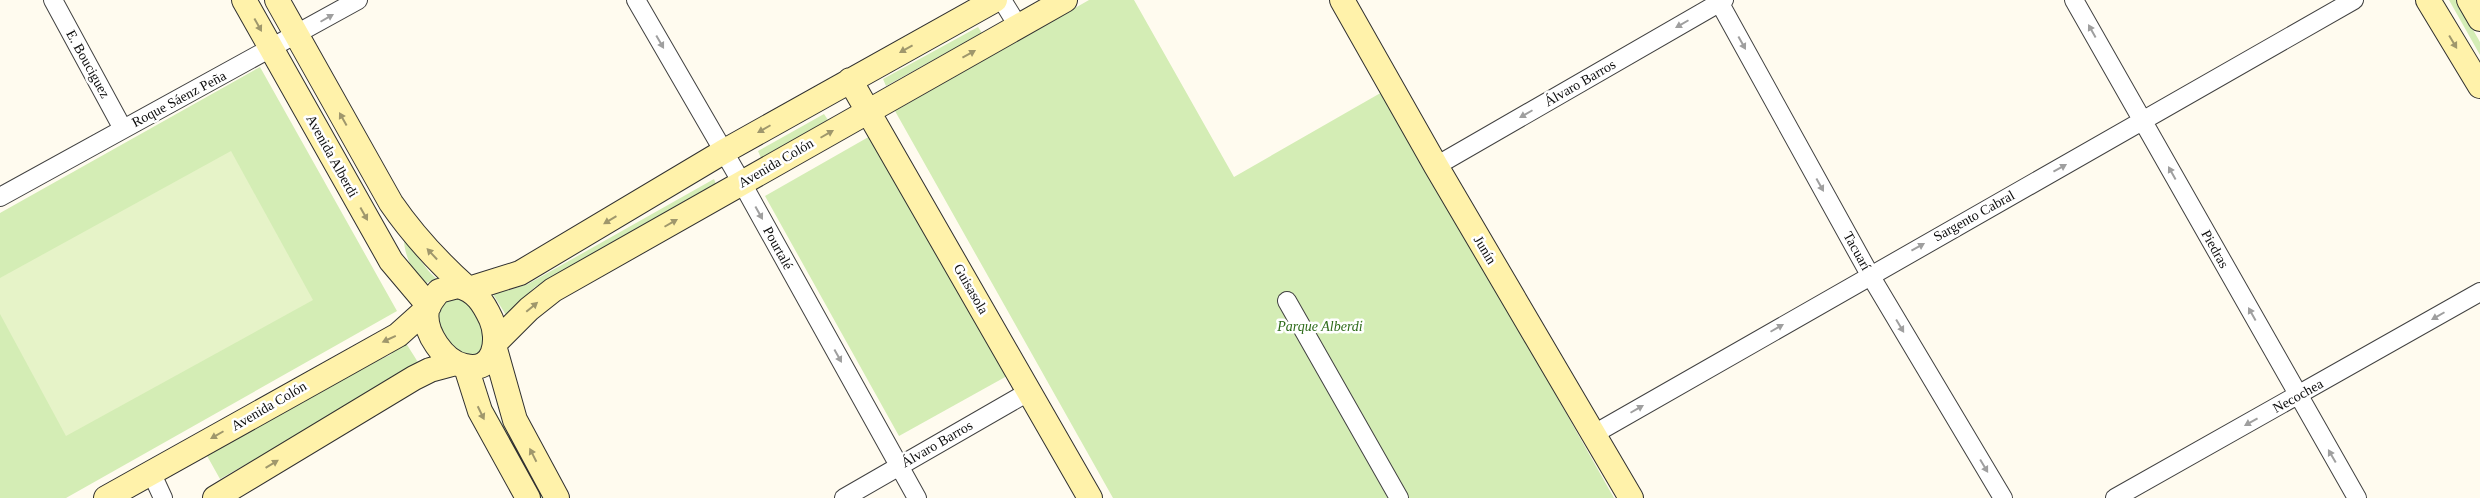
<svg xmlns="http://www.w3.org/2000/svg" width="2480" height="498" font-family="Georgia,serif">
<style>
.green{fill:#d4edb5}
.pitch{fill:#e6f3c8}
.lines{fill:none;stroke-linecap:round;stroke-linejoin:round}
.street-casing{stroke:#414141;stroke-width:20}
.secondary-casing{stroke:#303030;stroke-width:26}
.street{stroke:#fff;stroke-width:18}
.secondary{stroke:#fff2aa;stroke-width:24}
.oneway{fill:#9f9f9f}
.oneway2{fill:#9f976c}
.labels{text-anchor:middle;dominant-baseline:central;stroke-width:5;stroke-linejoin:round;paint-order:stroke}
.street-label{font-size:14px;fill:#0e0e0e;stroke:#fff}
.park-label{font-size:14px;font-style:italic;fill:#2d6b19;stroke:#fff}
</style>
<rect width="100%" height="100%" fill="#fffbef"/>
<path class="green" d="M1089 0H1134L1234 177 1384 91 1614 498H1113L895 111Z
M2449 0H2456L2480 42V55Z
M978 27 982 33 886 86 883 79Z
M260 67 397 311 66 498H0V213Z
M824 114 828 120 761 158 758 151Z
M872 135 1007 376 899 436 765 196Z
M714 179 716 184 535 287 506 315 491 291 510 290 528 284Z
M404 239C417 251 423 268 437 279L424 284C413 273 404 255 404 239Z
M445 296 465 298 487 331 486 349 476 358 453 350 436 319Z
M404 340 421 367 401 371 352 404 220 479 206 454 339 378 390 355Z
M480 385 545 498H537Z"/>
<path class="pitch" d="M231 151 313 300 66 436 0 314V278Z"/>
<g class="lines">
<g class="street-casing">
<path id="street" d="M53 0 123 129
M636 0 742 183 917 498
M1002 0 1018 26
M1718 0 1870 275 2003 498
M2074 0 2357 498
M1436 166 1724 0
M0 197 358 0
M1287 301 1399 498
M1594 434 2354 0
M151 472 163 498
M844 498 1030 391
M2115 498 2480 292"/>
</g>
<g class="secondary-casing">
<path id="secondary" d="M244 0 391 261 429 306
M277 0 391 203C413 235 438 262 467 288
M1342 0 1436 166 1631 498
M2428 0 2480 86
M2469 0 2480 19
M850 80 1090 498
M458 286C476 290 484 304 491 319 500 340 495 373 465 366 444 362 423 332 427 310 429 303 434 297 439 291Z
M469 289 520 273 723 152 995 0
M497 341 529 309 553 290 1065 0
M495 349 515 420 557 498
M466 367 480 411 528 498
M106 498 398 335 427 309
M215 498 414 378 430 370 456 363"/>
</g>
<use href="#street" class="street"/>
<use href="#secondary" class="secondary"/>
</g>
<defs><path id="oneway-solid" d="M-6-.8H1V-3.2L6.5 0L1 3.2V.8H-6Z" transform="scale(1.25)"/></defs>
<g class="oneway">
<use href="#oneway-solid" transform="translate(327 18) rotate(-30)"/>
<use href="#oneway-solid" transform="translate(1682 24) rotate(150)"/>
<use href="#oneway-solid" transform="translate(2092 31) rotate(-119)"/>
<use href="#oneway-solid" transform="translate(660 42) rotate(60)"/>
<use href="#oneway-solid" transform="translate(1742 43) rotate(61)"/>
<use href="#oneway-solid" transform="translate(1526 114) rotate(150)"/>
<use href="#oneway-solid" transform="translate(2060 168) rotate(-29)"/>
<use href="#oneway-solid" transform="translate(2172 173) rotate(-119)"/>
<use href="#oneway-solid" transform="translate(1820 185) rotate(61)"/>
<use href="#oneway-solid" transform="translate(759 213) rotate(61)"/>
<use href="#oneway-solid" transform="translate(1918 247) rotate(-29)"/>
<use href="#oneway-solid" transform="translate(2252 314) rotate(-119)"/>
<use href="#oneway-solid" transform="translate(2438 316) rotate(150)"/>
<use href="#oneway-solid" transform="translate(1900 326) rotate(59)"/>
<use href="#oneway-solid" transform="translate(1777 328) rotate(-30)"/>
<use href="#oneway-solid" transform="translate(838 356) rotate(61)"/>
<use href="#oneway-solid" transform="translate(1637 409) rotate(-30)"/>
<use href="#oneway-solid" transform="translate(2251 422) rotate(151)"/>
<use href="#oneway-solid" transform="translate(2332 456) rotate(-120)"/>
<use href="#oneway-solid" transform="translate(1984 466) rotate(59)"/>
</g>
<g class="oneway2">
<use href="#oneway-solid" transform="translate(258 25) rotate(61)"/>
<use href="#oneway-solid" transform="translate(2453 42) rotate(59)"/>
<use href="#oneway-solid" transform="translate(906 49) rotate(151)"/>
<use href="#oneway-solid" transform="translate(969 54) rotate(-29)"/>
<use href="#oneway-solid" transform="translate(343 119) rotate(-119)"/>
<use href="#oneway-solid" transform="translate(764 129) rotate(150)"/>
<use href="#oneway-solid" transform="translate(827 134) rotate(-30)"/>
<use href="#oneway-solid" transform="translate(364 214) rotate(61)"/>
<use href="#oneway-solid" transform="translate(610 220) rotate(149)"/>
<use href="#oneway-solid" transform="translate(671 223) rotate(-30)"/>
<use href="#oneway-solid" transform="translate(432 254) rotate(-133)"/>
<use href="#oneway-solid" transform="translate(532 307) rotate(-40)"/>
<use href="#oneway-solid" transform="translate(389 339) rotate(155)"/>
<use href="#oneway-solid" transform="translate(481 413) rotate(64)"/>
<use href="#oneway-solid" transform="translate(217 435) rotate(150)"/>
<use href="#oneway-solid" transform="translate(533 455) rotate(-117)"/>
<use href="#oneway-solid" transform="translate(272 464) rotate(-31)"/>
</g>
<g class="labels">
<g class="street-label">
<text transform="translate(88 64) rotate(61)">E. Bouciguez</text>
<text transform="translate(1580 83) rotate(-30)">Álvaro Barros</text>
<text transform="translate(179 99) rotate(-28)">Roque Sáenz Peña</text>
<text transform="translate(332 156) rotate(61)">Avenida Alberdi</text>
<text transform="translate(776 163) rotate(-30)">Avenida Colón</text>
<text transform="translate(1974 216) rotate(-29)">Sargento Cabral</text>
<text transform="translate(778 248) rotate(61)">Pourtalé</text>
<text transform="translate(2215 249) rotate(61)">Piedras</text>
<text transform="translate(1485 250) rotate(59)">Junín</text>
<text transform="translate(1857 251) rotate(61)">Tacuarí</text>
<text transform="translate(971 289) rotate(60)">Guisasola</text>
<text transform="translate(2298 396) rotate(-29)">Necochea</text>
<text transform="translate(269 406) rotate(-30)">Avenida Colón</text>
<text transform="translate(937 444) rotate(-30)">Álvaro Barros</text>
</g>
<g class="park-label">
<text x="1320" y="326">Parque Alberdi</text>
</g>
</g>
</svg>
